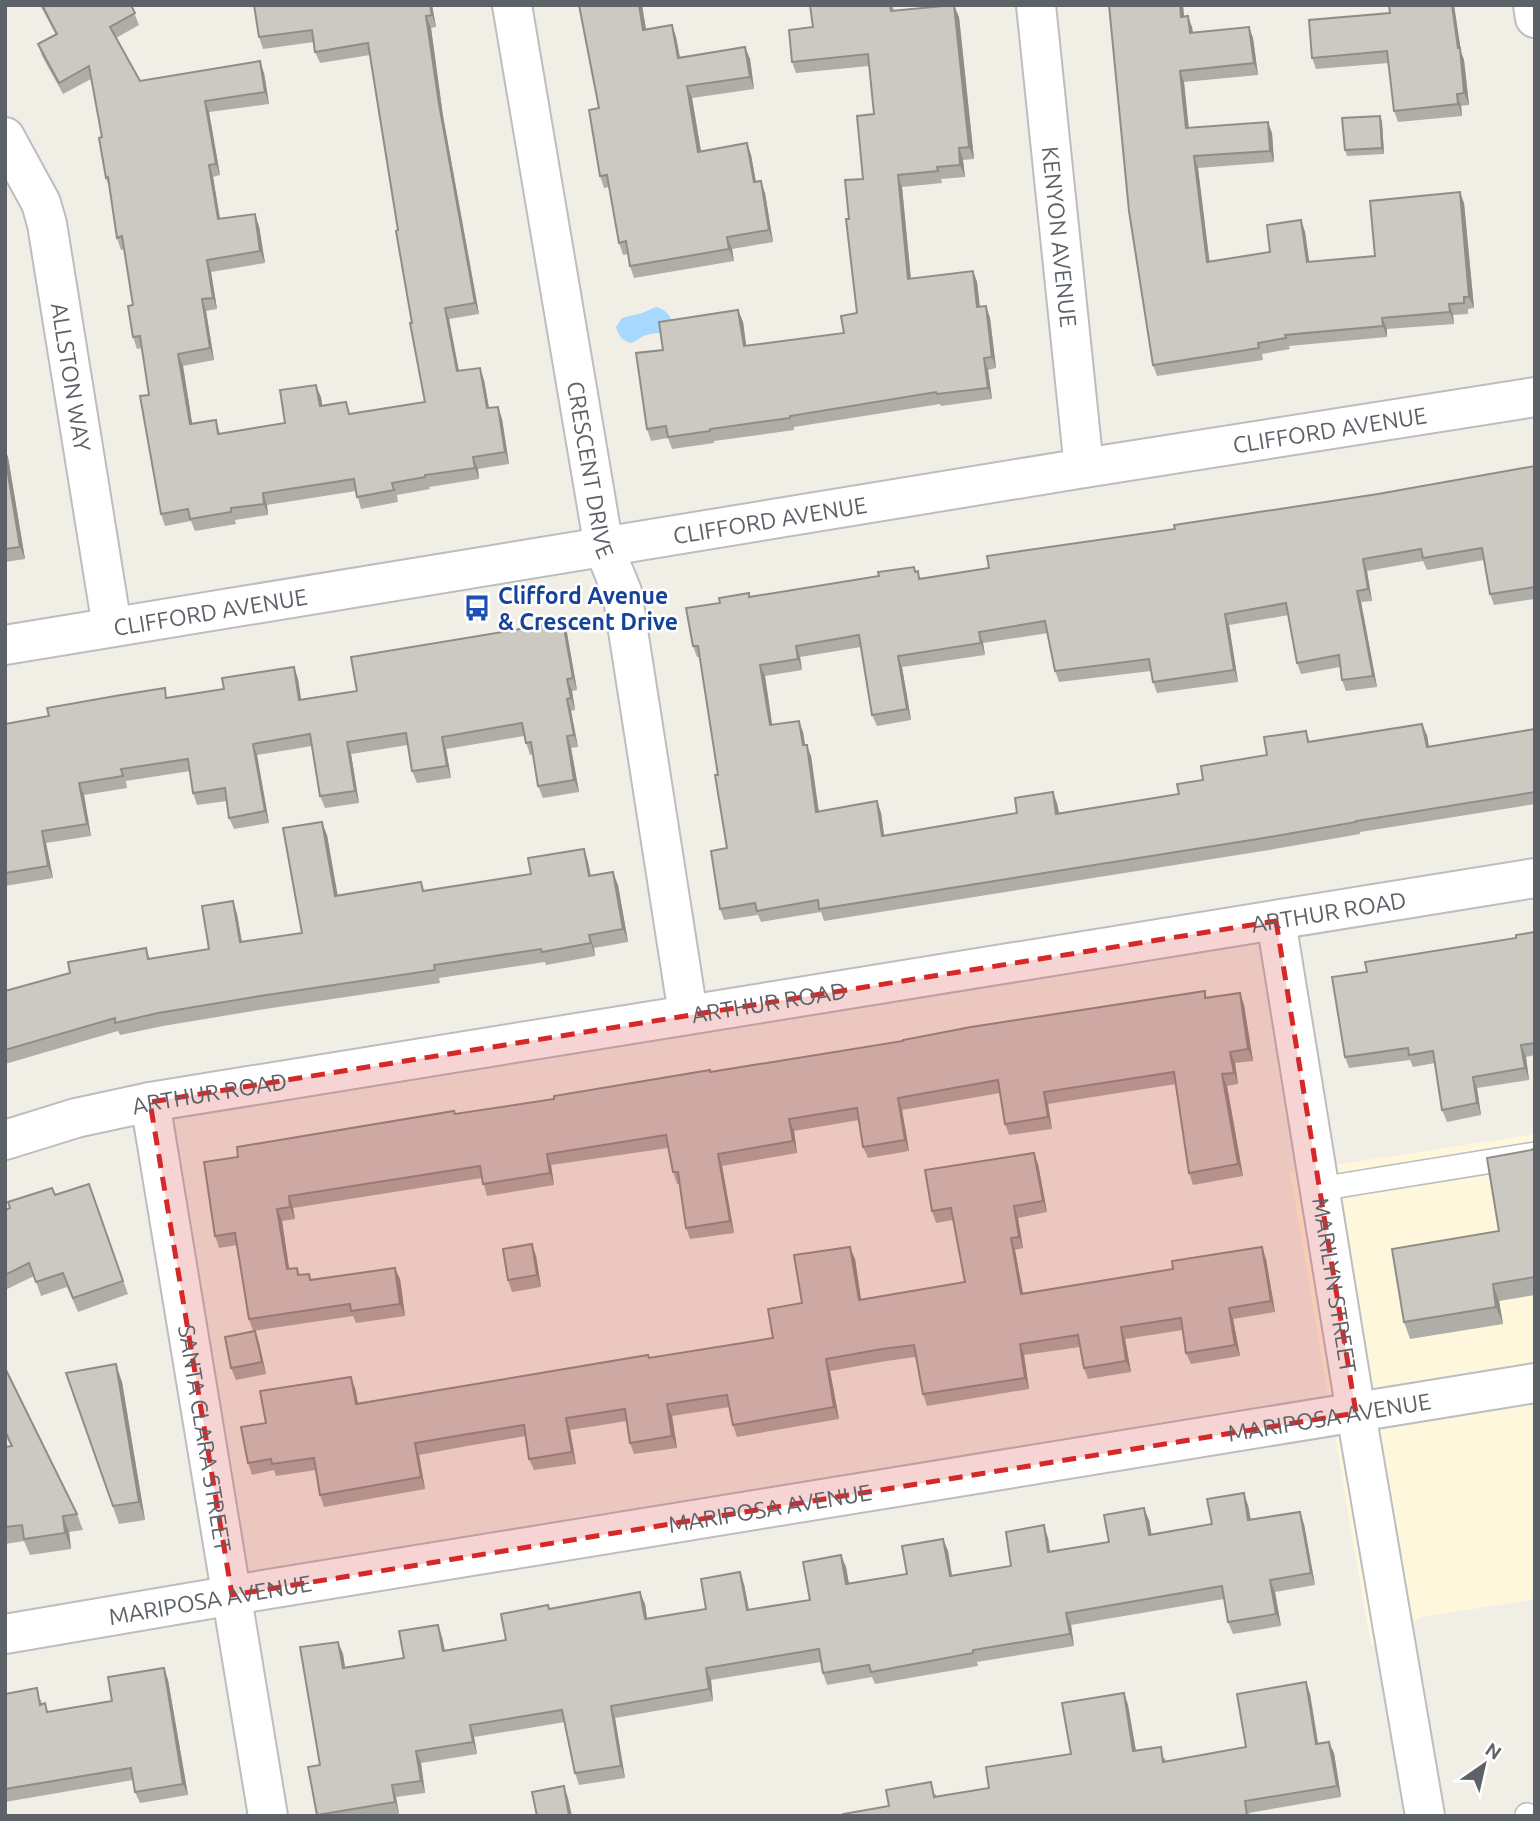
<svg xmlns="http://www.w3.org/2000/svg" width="1540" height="1821" font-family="Ubuntu,sans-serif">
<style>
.commercial{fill:#fff7dc}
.water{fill:#a7d8ff}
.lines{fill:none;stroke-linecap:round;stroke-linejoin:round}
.service-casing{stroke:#babdc2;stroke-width:26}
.minor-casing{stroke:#babdc2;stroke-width:42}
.tertiary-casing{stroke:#babdc2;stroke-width:42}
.service{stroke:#fff;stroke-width:23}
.minor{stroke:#fff;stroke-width:38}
.tertiary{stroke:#fff;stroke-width:38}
.wall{fill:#afada7}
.shaded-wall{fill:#8f8d88}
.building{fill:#ccc9c2;stroke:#8f8d88;stroke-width:2}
.marked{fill:#d62828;fill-opacity:0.2;stroke:#d62828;stroke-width:5;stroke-dasharray:14 9;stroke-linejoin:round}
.labels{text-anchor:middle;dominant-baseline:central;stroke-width:5;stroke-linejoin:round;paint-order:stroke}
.street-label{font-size:23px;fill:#5d6268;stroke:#fff}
.transit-label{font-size:23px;font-weight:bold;fill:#164399;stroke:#fff;text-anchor:start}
</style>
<rect width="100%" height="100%" fill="#f1efe5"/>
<path class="commercial" d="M1535 1134V1599L1423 1617 1371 1646 1290 1172Z"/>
<path class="water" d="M656 307C664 309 670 314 672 322 662 336 663 331 647 335 641 336 637 341 632 343 623 342 618 335 616 327L622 318 642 313Z"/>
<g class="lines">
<g class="service-casing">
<path id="service" d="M1319 1189 1535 1154
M1527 1815V1816"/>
</g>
<g class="minor-casing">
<g id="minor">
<path id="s1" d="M512 5 604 548 622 592 688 1014"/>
<path id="s2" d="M1036 5 1084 468"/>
<path d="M1533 5 1535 18"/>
<path id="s3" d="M5 137 41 203 47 224 112 627"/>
<path id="s4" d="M1276 921 1356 1413 1425 1816"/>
<path id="s5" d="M150 1102 268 1816"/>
<path id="s6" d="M5 1634 263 1590 1535 1383"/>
</g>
</g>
<g class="tertiary-casing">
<g id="tertiary">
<path id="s7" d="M5 645 1084 468 1535 397"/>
<path id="s8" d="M5 1140 76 1118 150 1102 1535 878"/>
</g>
</g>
<use href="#service" class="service"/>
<use href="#minor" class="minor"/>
<use href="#tertiary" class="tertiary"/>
</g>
<path class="wall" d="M40 5H131L139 25 116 38 140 81 264 73 269 104 209 112 220 175 213 177 220 219 259 226 265 263 211 272 217 309 206 311 214 360 183 366 192 423 216 420 220 434 285 423 321 397 322 406 351 414 425 402 370 55 320 63 315 52 314 42 263 49 259 37 432 5 436 27 431 28 443 116 479 314 449 319 459 371 484 380 489 408 498 407 502 419 509 464 478 469 479 479 429 487 430 489 397 495 398 502 361 509 356 491 267 505 268 515 235 520 236 524 195 531 191 521 165 526 161 514 149 395 142 348 137 349 133 337V305L124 249 121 250 117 238 109 187 106 178 102 137 91 79 63 94 42 56 38 44 56 35Z
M579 5H642L646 29 672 25 676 37 680 57 745 47 750 59 754 89 692 98 701 151 747 143 751 155 756 182 765 193 773 242 732 249 734 261 634 278 630 266 628 254 623 255 619 243 609 187 604 188 600 176 599 108Z
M810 5H893L894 11 959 17 974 159 963 160 965 177 941 179 942 183 902 187 911 279 973 271 977 282 980 307 986 306 990 318 996 368 988 370 992 399 941 406 940 404 794 427V430L714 441V443L672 449 668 438 651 441 647 429 663 350 738 310 743 322 746 346 844 333 857 313 849 219 863 179 874 114 869 66 796 73 792 62 813 27Z
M1109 5H1183L1184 17 1192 27 1193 32 1249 27 1253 38 1258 75 1184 82 1188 128 1272 133 1274 162 1198 168 1209 261 1270 252 1301 220 1305 232 1309 262 1375 256 1464 203 1474 308 1468 309V314L1453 315 1454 324 1387 329V337L1289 346 1290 349 1262 354 1263 360 1157 376 1153 365Z
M1389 5H1454L1461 52 1464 60 1469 105 1461 106 1462 116 1398 122 1394 111 1389 63 1316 69 1312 58 1390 13Z
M1380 116 1382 122 1384 154 1347 156 1345 150Z
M5 450 8 457 25 559 5 562Z
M1535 466V599L1494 605 1490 594 1484 560 1427 570 1423 561 1367 571 1372 601 1361 602 1377 687 1346 691 1342 680 1340 667 1301 674 1297 663 1289 615 1229 625 1238 682 1157 693 1153 682 1151 671 1059 682 1055 671 1048 633 983 643 985 655 902 667 911 720 877 726 872 715 861 647 800 657 802 670 765 676 772 725 803 732 805 745 811 756 819 811 877 801 881 813 884 836 1017 813 1057 803 1059 813 1179 794 1203 780 1267 755 1306 731 1310 742 1427 735 1429 747 1535 729V804L1360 832V834L1269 850 824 921 821 912 761 922 758 915 724 920 720 909 727 848 718 775 700 657H697L693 646 720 603 749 593 750 597 916 572 921 578 989 568 1175 529Z
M567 633 577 690 572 691 575 710 571 711 578 747 571 748 579 792 543 798 538 786 533 754 530 755 524 736 446 749 451 778 417 783 412 771 408 745 351 754 359 803 325 808 320 796 312 746 257 755 269 823 234 829 229 818 227 801 197 805 193 793 190 771 126 781 127 788 84 795 91 836 46 843 53 878 5 886V724L224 689 294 667 298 679 301 699 357 691Z
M327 835 337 895 421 882 424 891 531 874 584 849 588 862 591 876 618 885 628 942 594 948 595 956 546 965 545 962 439 978 440 983 265 1009 163 1026 120 1035 118 1031 5 1064V991L70 973 146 948 150 959 209 949 233 901 237 914 242 942 302 933Z
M1535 932V1055L1526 1057 1529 1080 1477 1088 1481 1115 1447 1122 1442 1110 1435 1063 1413 1067 1410 1060 1349 1068 1345 1057 1367 972 1516 938Z
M1205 991 1207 998 1240 993 1244 1005 1253 1061 1235 1063 1238 1084 1227 1086 1243 1176 1193 1185 1189 1173 1176 1084 1048 1104 1052 1129 1009 1135 1005 1124 1000 1093 902 1110 909 1151 868 1158 863 1147 859 1120 794 1131 797 1153 722 1166 734 1233 690 1239 686 1228 679 1184H677L673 1172 668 1148 551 1165 554 1185 487 1196 482 1178 293 1208 295 1219 282 1221 289 1269 297 1268 300 1275 309 1274 311 1279H400L405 1316 356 1323 353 1316 253 1331 249 1319 237 1245 219 1248 215 1236 238 1157 380 1124 454 1111 455 1114 554 1099 711 1072Z
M1535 1148V1295L1499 1301 1503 1324 1410 1339 1404 1322 1499 1231Z
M1034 1153 1038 1164 1047 1212 1018 1218 1023 1248 1015 1250 1023 1293 1266 1259 1275 1312 1233 1319 1240 1356 1191 1364 1186 1353 1183 1330 1125 1339 1131 1372 1088 1379 1084 1368 1080 1347 1024 1355 1029 1389 927 1406 923 1394 916 1357 886 1361 830 1371 839 1419 737 1437 733 1425 730 1407 672 1416 677 1448 634 1454 630 1443 627 1421 570 1430 576 1464 534 1470 529 1459 526 1436 467 1446 419 1455 425 1489 324 1507 320 1495 316 1470 276 1476 274 1470 252 1475 248 1463 266 1423 355 1388 358 1403 648 1355 649 1358 773 1338 802 1303 855 1259 861 1300 965 1282 953 1220 936 1223 932 1211Z
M89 1184 128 1294 78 1312 67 1287 41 1296 34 1276 5 1290V1210Z
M536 1256 541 1287 512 1292 508 1280Z
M255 1331 259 1343 266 1374 236 1380 231 1368Z
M5 1368 77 1514 83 1530 69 1532 71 1549 30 1555 24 1541 5 1544V1447L11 1446 5 1434Z
M66 1373 122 1382 145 1520 119 1524Z
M1248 1505 1251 1520 1304 1524 1315 1585 1275 1592 1281 1626 1233 1634 1228 1622 1224 1599 1071 1625 1074 1646 977 1662 978 1666 875 1684 872 1677 827 1685 823 1673 821 1662 711 1680 713 1701 615 1718 625 1778 579 1785 575 1773 565 1722 474 1737 477 1754 421 1763 425 1793 396 1797 399 1814 390 1816H317L308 1767 320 1765 338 1642 343 1654 345 1667 404 1658 442 1637 445 1650 506 1640 549 1609 645 1604 647 1619 706 1609 744 1584 749 1610 810 1600 846 1567 849 1584 907 1574 943 1539 948 1551 952 1576 1011 1566 1048 1538 1050 1551 1109 1542 1149 1520 1151 1534 1212 1524Z
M164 1668 168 1680 188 1795 140 1803 135 1792 133 1780 5 1802V1694L41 1700 42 1704 48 1712 112 1701Z
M1306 1682 1310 1694 1318 1743 1334 1753 1341 1797 1249 1813V1816H843L889 1806 936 1794V1796L989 1788 1071 1754 1124 1693 1128 1705 1136 1751 1165 1758 1166 1761 1246 1747Z"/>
<path class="shaded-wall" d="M430 5H432L436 27 432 15Z
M639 5H642L648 42 643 30Z
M954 5 959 17 974 159 969 147Z
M1180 5H1183L1185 28 1181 17Z
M1452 5H1454L1461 52 1464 60 1469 105 1464 93Z
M426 16 431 28 443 116 479 314 475 303 439 104Z
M1188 16 1192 27 1194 44 1190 33Z
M672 25 676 37 682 70 678 58Z
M1249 27 1253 38 1258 75 1254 63Z
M745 47 750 59 754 89 750 77Z
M260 61 264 73 269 104 265 92Z
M1180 71 1184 82 1190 139 1186 128Z
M687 86 692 98 703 164 698 152Z
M1457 94 1461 106 1462 116 1458 104Z
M205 101 209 112 220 175 216 164Z
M1380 116 1382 122 1384 154 1382 148Z
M1268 122 1272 133 1274 162 1270 151Z
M747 143 751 155 758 194 754 182Z
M959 148 963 160 965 177 960 165Z
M1194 156 1198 168 1211 273 1207 262Z
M209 165 213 177 222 231 218 219Z
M898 175 902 187 912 291 908 279Z
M761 181 765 193 773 242 769 230Z
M1460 192 1464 203 1474 308 1469 297Z
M255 214 259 226 265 263 260 251Z
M1301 220 1305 232 1311 274 1307 262Z
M727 237 732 249 734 261 729 249Z
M207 260 211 272 217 309 213 298Z
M973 271 977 282 981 319 977 307Z
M202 299 206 311 214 360 210 348Z
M1449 304 1453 315 1454 324 1450 312Z
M986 306 990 318 996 368 992 357Z
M445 308 449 319 461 383 457 371Z
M738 310 743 322 748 358 744 346Z
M1382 318 1387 329V337L1383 326Z
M178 354 183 366 194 435 190 424Z
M984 358 988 370 992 399 988 388Z
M480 368 484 380 491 420 487 408Z
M316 385 321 397 324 418 320 406Z
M498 407 502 419 509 464 505 452Z
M5 450 8 457 25 559 20 547 5 456Z
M473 457 478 469 479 479 475 468Z
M263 493 267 505 268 515 264 504Z
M1363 559 1367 571 1372 601 1368 589Z
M1357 591 1361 602 1377 687 1373 676Z
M1225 614 1229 625 1238 682 1234 670Z
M563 622 567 633 577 690 573 678Z
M979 632 983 643 985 655 981 643Z
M796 646 800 657 802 670 798 659Z
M898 656 902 667 911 720 907 709Z
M760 665 765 676 774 737 770 725Z
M294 667 298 679 303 712 299 700Z
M567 679 572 691 575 710 571 698Z
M567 699 571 711 578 747 574 735Z
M799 721 803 732 807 757 803 745Z
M1422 724 1427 735 1431 759 1427 747Z
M567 736 571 748 579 792 574 780Z
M442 737 446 749 451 778 447 766Z
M347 742 351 754 359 803 355 791Z
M253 744 257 755 269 823 265 811Z
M807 745 811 756 820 823 816 812Z
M79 783 84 795 91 836 87 824Z
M1053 792 1057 803 1061 825 1056 814Z
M877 801 881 813 886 848 882 836Z
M322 822 327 835 340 908 335 896Z
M42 831 46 843 53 878 48 866Z
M584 849 588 862 593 889 589 876Z
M613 872 618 885 628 942 623 929Z
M233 901 237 914 244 955 240 942Z
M589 935 594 948 595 956 591 943Z
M1240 993 1244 1005 1253 1061 1248 1049Z
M1521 1045 1526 1057 1529 1080 1525 1068Z
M1230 1052 1235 1063 1238 1084 1234 1073Z
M1222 1074 1227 1086 1243 1176 1238 1164Z
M1473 1077 1477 1088 1481 1115 1477 1103Z
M1044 1092 1048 1104 1052 1129 1048 1117Z
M898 1098 902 1110 909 1151 905 1140Z
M789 1119 794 1131 797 1153 793 1141Z
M1034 1153 1038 1164 1047 1212 1043 1201Z
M547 1154 551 1165 554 1185 550 1173Z
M718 1154 722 1166 734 1233 730 1221Z
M289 1196 293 1208 295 1219 290 1207Z
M1014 1206 1018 1218 1023 1248 1019 1237Z
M277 1209 282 1221 291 1281 287 1269Z
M1011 1238 1015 1250 1025 1305 1021 1294Z
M532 1244 536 1256 541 1287 537 1275Z
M850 1247 855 1259 863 1312 859 1300Z
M1262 1247 1266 1259 1275 1312 1271 1301Z
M395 1268 400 1279 405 1316 400 1304Z
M1493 1284 1499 1301 1503 1324 1496 1307Z
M1229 1308 1233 1319 1240 1356 1235 1345Z
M1121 1327 1125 1339 1131 1372 1126 1361Z
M255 1331 259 1343 266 1374 262 1362Z
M1020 1344 1024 1355 1029 1389 1025 1378Z
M826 1359 830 1371 839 1419 834 1407Z
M116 1364 122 1382 145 1520 139 1502Z
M351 1377 355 1388 360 1415 356 1404Z
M667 1404 672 1416 677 1448 672 1436Z
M566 1418 570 1430 576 1464 572 1452Z
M415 1443 419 1455 425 1489 421 1477Z
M1244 1493 1248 1505 1253 1532 1248 1520Z
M1144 1508 1149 1520 1154 1547 1149 1535Z
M1300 1512 1304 1524 1315 1585 1311 1573Z
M63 1516 69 1532 71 1549 65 1533Z
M1044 1525 1048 1538 1052 1564 1048 1552Z
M943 1539 948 1551 954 1588 950 1576Z
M841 1555 846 1567 851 1596 846 1584Z
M740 1572 744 1584 751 1622 747 1610Z
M1270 1580 1275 1592 1281 1626 1276 1614Z
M640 1592 645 1604 649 1631 645 1619Z
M1066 1613 1071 1625 1074 1646 1070 1634Z
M438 1625 442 1637 447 1663 443 1651Z
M338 1642 343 1654 347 1680 343 1668Z
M164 1668 168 1680 188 1795 183 1784Z
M706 1668 711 1680 713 1701 709 1689Z
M1306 1682 1310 1694 1320 1756 1316 1744Z
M1124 1693 1128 1705 1138 1763 1133 1751Z
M611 1706 615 1718 625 1778 621 1766Z
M470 1725 474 1737 477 1754 473 1742Z
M1329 1742 1334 1753 1341 1797 1337 1786Z
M416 1751 421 1763 425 1793 421 1781Z
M392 1785 396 1797 399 1814 395 1802Z
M564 1786 568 1798 572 1816H569Z"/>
<path class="building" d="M42 5H131L135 13 110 27 140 81 260 61 265 92 205 101 216 164 209 165 218 219 255 214 260 251 207 260 213 298 202 299 210 348 178 354 190 424 216 420 218 434 285 423 280 390 316 385 320 406 346 402 349 414 425 402 410 323H412L396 231 398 230 368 43 315 52 312 30 259 37 254 5H430L432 15 426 16 439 104 475 303 445 308 457 371 480 368 487 408 498 407 505 452 473 457 475 468 425 475V477L392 483 394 490 357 497 354 479 263 493 264 504 231 508V512L190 519 188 509 161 514 140 396 149 395 140 336 133 337 128 306 133 305 122 236 117 238 108 177 106 178 99 138 102 137 89 66 59 83 38 44 57 34Z
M579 5H639L643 30 672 25 678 58 745 47 750 77 687 86 698 152 747 143 754 182 761 181 769 230 727 237 729 249 630 266 626 241 619 243 607 175 600 176 589 110 599 108Z
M810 5H890L891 11 954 5 969 147 959 148 960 165 937 167 938 171 898 175 908 279 973 271 977 307 986 306 992 357 984 358 988 388 937 394 936 392 790 416V418L710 429V431L668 437 666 426 647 429 636 353 663 350 659 322 738 310 744 346 844 333 841 316 857 313 846 219H849L845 180 863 179 857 116 874 114 868 54 792 62 789 30 813 27Z
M1109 5H1180L1181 17 1188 16 1190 33 1249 27 1254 63 1180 71 1186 128 1268 122 1270 151 1194 156 1207 262 1270 252 1267 225 1301 220 1307 262 1375 256 1370 201 1460 192 1469 297H1464V303L1449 304 1450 312 1382 318 1383 326 1285 335 1286 338 1258 343 1259 348 1153 365 1129 211Z
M1389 5H1452L1458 48H1460L1464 93 1457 94 1458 104 1394 111 1387 51 1312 58 1309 20 1390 13Z
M1380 116 1382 148 1345 150 1342 118Z
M5 456 20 547 5 549Z
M1535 466V587L1490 594 1482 548 1423 558 1421 549 1363 559 1368 589 1357 591 1373 676 1342 680 1339 655 1297 663 1286 603 1225 614 1234 670 1153 682 1149 659 1055 671 1045 621 979 632 981 643 898 656 907 709 872 715 859 635 796 646 798 659 760 665 770 725 799 721 803 745H807L816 812 877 801 882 836 1017 813 1015 798 1053 792 1056 814 1179 794 1177 784 1203 780 1201 766 1267 755 1264 737 1306 731 1308 742 1422 724 1427 747 1535 729V792L1356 821V822L1264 838 819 909 818 900 757 911 755 903 720 909 711 851 727 848 715 775H718L698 646H693L686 608 720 603 719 598 749 593V597L879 576 878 572 914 567 915 572 918 571 919 579 989 568 987 556 1175 529 1174 525 1378 494Z
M563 622 573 678 567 679 571 698 567 699 574 735 567 736 574 780 538 786 531 742 526 743 522 723 442 737 447 766 412 771 406 733 347 742 355 791 320 796 310 734 253 744 265 811 229 818 225 788 193 793 188 759 121 769 123 776 79 783 87 824 42 831 48 866 5 873V724L49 716 47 708 121 695 165 688 166 698 224 689 222 678 294 667 299 700 357 691 351 657Z
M322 822 335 896 421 882 423 891 531 874 528 858 584 849 589 876 613 872 623 929 589 935 591 943 542 952 541 949 434 965 435 970 260 996 158 1013 115 1023V1018L5 1050V991L70 973 68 962 146 948 148 959 209 949 202 906 233 901 240 942 302 933 283 828Z
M1535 932V1043L1521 1045 1525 1068 1473 1077 1477 1103 1442 1110 1433 1051 1409 1055 1408 1048 1345 1057 1332 977 1367 972 1365 962 1516 938V935Z
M1205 991V998L1240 993 1248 1049 1230 1052 1234 1073 1222 1074 1238 1164 1189 1173 1174 1072 1044 1092 1048 1117 1005 1124 998 1080 898 1098 905 1140 863 1147 857 1108 789 1119 793 1141 718 1154 730 1221 686 1228 678 1172H673L666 1135 547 1154 550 1173 483 1184 480 1166 289 1196 290 1207 277 1209 287 1269 297 1268 298 1275 309 1274 310 1280 395 1268 400 1304 351 1311 350 1304 249 1319 235 1233 215 1236 204 1162 238 1157 237 1147 454 1111 455 1114 554 1099V1096L710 1070V1072L903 1041V1040L971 1027Z
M1535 1148V1277L1493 1284 1496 1307 1404 1322 1392 1249 1499 1231 1487 1158 1531 1150Z
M1034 1153 1043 1201 1014 1206 1019 1237 1011 1238 1021 1294 1173 1269 1172 1261 1262 1247 1271 1301 1229 1308 1235 1345 1186 1353 1181 1318 1121 1327 1126 1361 1084 1368 1078 1335 1020 1344 1025 1378 923 1394 914 1345 882 1349 826 1359 834 1407 733 1425 727 1395 667 1404 672 1436 630 1443 625 1409 566 1418 572 1452 529 1459 524 1425 462 1435 415 1443 421 1477 320 1495 314 1458 272 1464 271 1459 248 1463 241 1427 266 1423 260 1391 351 1377 356 1404 648 1355 649 1358 773 1338 768 1309 802 1303 794 1255 850 1247 859 1300 965 1282 951 1208 932 1211 925 1170Z
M89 1184 123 1281 73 1298 63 1273 36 1282 29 1263 5 1275V1210L10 1208 8 1202 52 1188 55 1195Z
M532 1244 537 1275 508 1280 503 1249Z
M255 1331 262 1362 231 1368 225 1337Z
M116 1364 139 1502 113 1506 66 1373Z
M5 1368 77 1514 63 1516 65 1533 24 1539 22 1525 5 1527V1447L12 1446 5 1431Z
M1244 1493 1248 1520 1300 1512 1311 1573 1270 1580 1276 1614 1228 1622 1222 1586 1066 1613 1070 1634 973 1650V1653L871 1672 869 1665 823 1673 819 1649 706 1668 709 1689 611 1706 621 1766 575 1773 562 1710 470 1725 473 1742 416 1751 421 1781 392 1785 395 1802 317 1815 308 1767 320 1765 300 1647 338 1642 343 1668 404 1658 399 1631 438 1625 443 1651 506 1640 501 1614 548 1605 549 1609 640 1592 645 1619 706 1609 701 1579 740 1572 747 1610 810 1600 803 1562 841 1555 846 1584 907 1574 902 1546 943 1539 950 1576 1011 1566 1006 1532 1044 1525 1048 1552 1109 1542 1104 1515 1144 1508 1149 1535 1212 1524 1207 1499Z
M164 1668 183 1784 135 1792 131 1768 5 1789V1694L37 1688 40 1705 45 1703 47 1712 112 1701 108 1677Z
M1306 1682 1316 1744 1329 1742 1337 1786 1245 1801 1247 1816H843V1814L889 1806 886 1790 931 1782 934 1797 989 1788 986 1767 1071 1754 1062 1703 1124 1693 1133 1751 1161 1747 1163 1762 1246 1747 1237 1694Z
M564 1786 569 1816H537L532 1792Z"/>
<path class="marked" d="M1276 921 1356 1413 232 1595 150 1102Z"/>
<defs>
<g id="bus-bare" transform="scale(2.1)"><path d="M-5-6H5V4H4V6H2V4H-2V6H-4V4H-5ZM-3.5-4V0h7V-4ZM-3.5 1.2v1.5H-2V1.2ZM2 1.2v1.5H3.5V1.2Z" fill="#1a4fb4" stroke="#fff" stroke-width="2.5" paint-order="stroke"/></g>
</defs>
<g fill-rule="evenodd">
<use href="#bus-bare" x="477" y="608"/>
</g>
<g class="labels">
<g class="street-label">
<text stroke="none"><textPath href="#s2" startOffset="233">KENYON AVENUE</textPath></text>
<text stroke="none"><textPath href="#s3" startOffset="252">ALLSTON WAY</textPath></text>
<text stroke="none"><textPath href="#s7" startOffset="1342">CLIFFORD AVENUE</textPath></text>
<text stroke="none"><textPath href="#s1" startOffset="471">CRESCENT DRIVE</textPath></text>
<text stroke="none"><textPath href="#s7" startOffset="775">CLIFFORD AVENUE</textPath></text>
<text stroke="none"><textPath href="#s7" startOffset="208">CLIFFORD AVENUE</textPath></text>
<text stroke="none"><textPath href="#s8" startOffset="1344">ARTHUR ROAD</textPath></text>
<text stroke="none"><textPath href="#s8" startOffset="777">ARTHUR ROAD</textPath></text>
<text stroke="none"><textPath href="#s8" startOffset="210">ARTHUR ROAD</textPath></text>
<text stroke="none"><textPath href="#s4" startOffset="369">MARILYN STREET</textPath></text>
<text stroke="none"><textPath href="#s6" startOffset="1342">MARIPOSA AVENUE</textPath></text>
<text stroke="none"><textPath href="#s5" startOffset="341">SANTA CLARA STREET</textPath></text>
<text stroke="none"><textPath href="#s6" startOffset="775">MARIPOSA AVENUE</textPath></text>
<text stroke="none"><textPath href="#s6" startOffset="208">MARIPOSA AVENUE</textPath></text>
</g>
<g class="transit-label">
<text x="498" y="595">Clifford Avenue<tspan x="498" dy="26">&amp; Crescent Drive</tspan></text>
</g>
</g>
<rect width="1540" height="1821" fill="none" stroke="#5d6268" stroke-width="14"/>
<g transform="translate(1484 1765) rotate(34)" stroke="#ffffff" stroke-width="5" paint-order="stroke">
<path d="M0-5L12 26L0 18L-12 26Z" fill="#5d6268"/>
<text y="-10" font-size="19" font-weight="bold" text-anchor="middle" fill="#5d6268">N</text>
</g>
</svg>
